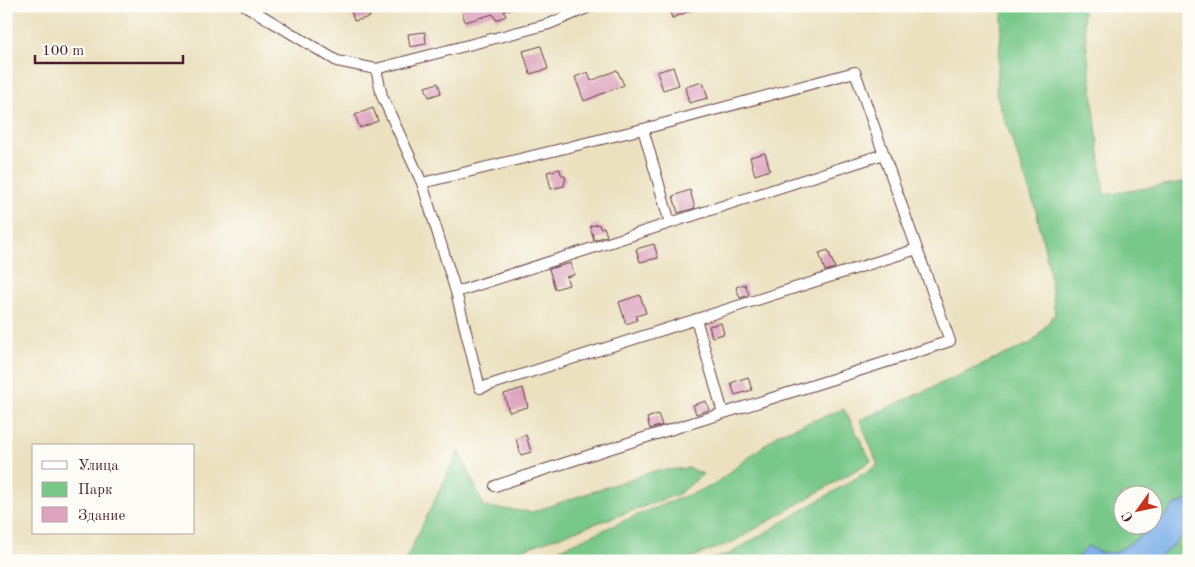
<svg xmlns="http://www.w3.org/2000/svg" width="1195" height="567" font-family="'Old Standard TT',serif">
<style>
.green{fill:#78c889;stroke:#61745a;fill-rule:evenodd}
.water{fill:#7aafe8;stroke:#62678a}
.building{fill:#dea3bf}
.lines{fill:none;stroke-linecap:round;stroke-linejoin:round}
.street-casing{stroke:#623c41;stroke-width:12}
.street{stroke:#fff;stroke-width:10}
</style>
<rect width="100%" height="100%" fill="#fdfcf7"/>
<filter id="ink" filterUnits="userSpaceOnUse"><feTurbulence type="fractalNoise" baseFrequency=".02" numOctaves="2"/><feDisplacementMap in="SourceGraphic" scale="10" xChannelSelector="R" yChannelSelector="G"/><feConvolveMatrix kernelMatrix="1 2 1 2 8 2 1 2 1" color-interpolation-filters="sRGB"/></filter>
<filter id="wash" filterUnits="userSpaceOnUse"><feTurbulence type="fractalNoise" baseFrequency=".0096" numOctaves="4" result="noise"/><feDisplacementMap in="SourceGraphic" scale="20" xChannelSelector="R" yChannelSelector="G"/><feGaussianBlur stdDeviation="1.12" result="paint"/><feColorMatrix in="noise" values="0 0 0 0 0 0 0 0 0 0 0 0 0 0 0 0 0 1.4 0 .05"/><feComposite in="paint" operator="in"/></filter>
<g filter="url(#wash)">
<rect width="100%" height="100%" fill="#ebe1bf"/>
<path class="green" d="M1003 6H1082L1104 195 1189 181V499L1174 506 1154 528 1115 553 1099 552 1075 561H707L731 553 878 465 860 420 1033 342 1055 314 1049 269 1036 210 996 94ZM1122 494H1152V524H1122Z
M844 409 871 461 733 542 682 561H533L649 510 712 486 780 433Z
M459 450 484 507 532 512 654 471 689 468 703 474 679 494 510 554 501 561H405Z
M1189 531V561H1155L1186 534Z"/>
<path class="water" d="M1189 499V531L1155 561H1075L1088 546 1099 552 1115 553 1154 528 1174 506Z"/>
<g id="blocks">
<path class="building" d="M350 6H368L370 17 354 21Z
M461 6H513V9L504 11 506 16 496 20 493 14 465 22Z
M668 6H700V7L672 18Z
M425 32 426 44 410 47 408 34Z
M541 46 548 69 530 74 523 51Z
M673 67 679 85 663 90 657 72Z
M617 70 624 85 584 101 575 77 588 72 591 81Z
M703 82 708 98 689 103 685 87Z
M438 83 441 93 429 97 425 87Z
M373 108 378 121 360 128 355 115Z
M765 153 770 170 755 175 750 157Z
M560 169 561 174 566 177 564 186 551 189 547 172Z
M690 190 695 208 678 213 673 196Z
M599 224 600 228 604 227 607 236 594 240 590 226Z
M654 244 658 258 640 262 636 249Z
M828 250 835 268 825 271 819 253Z
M571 263 574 275 566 277 569 285 555 289 549 269Z
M745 284 749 295 740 298 736 287Z
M640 295 646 313 636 316 637 320 626 324 619 302Z
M721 323 724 334 712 337 709 326Z
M748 377 752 390 735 395 731 383Z
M523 388 528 407 509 412 504 394Z
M706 401 709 410 696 414 693 405Z
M658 414 662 425 650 429 647 418Z
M526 435 531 452 521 455 516 439Z"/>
</g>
</g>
<g filter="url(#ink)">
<use href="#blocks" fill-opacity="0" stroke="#623c41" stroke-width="1"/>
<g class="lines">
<g class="street-casing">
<path id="street" d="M246 6 337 61 376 69 549 24 592 6
M376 69 382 96 422 183 651 127 855 72 917 249 480 388 456 292 422 183
M643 129 670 223
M456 292 884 154
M696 319 723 413
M495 486C646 435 799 392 950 341L917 249"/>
</g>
<use href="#street" class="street"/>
</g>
</g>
<rect width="1195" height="567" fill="none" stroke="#fdfcf7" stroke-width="25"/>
<rect x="32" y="444" width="162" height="90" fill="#fdfcf7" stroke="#b5a4a5"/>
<rect x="42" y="461" width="25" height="8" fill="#ffffff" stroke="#b5a4a5"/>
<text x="78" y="470" font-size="15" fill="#4a1f2b">Улица</text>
<rect x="42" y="482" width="25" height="15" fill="#78c889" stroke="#b5a4a5"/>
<text x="78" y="494" font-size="15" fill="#4a1f2b">Парк</text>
<rect x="42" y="507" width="25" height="15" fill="#dea3bf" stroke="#b5a4a5"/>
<text x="78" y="520" font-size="15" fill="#4a1f2b">Здание</text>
<g transform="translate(1138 510) rotate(237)"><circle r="24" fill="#fdfcf7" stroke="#b5a4a5"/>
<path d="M0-4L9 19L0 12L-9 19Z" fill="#c8321e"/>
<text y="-8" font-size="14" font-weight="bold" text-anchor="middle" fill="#4a1f2b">С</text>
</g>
<path d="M35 55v8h148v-8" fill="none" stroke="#4a1f2b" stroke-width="2.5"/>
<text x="42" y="55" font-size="15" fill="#4a1f2b" stroke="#fdfcf7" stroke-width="4" paint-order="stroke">100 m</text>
</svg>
